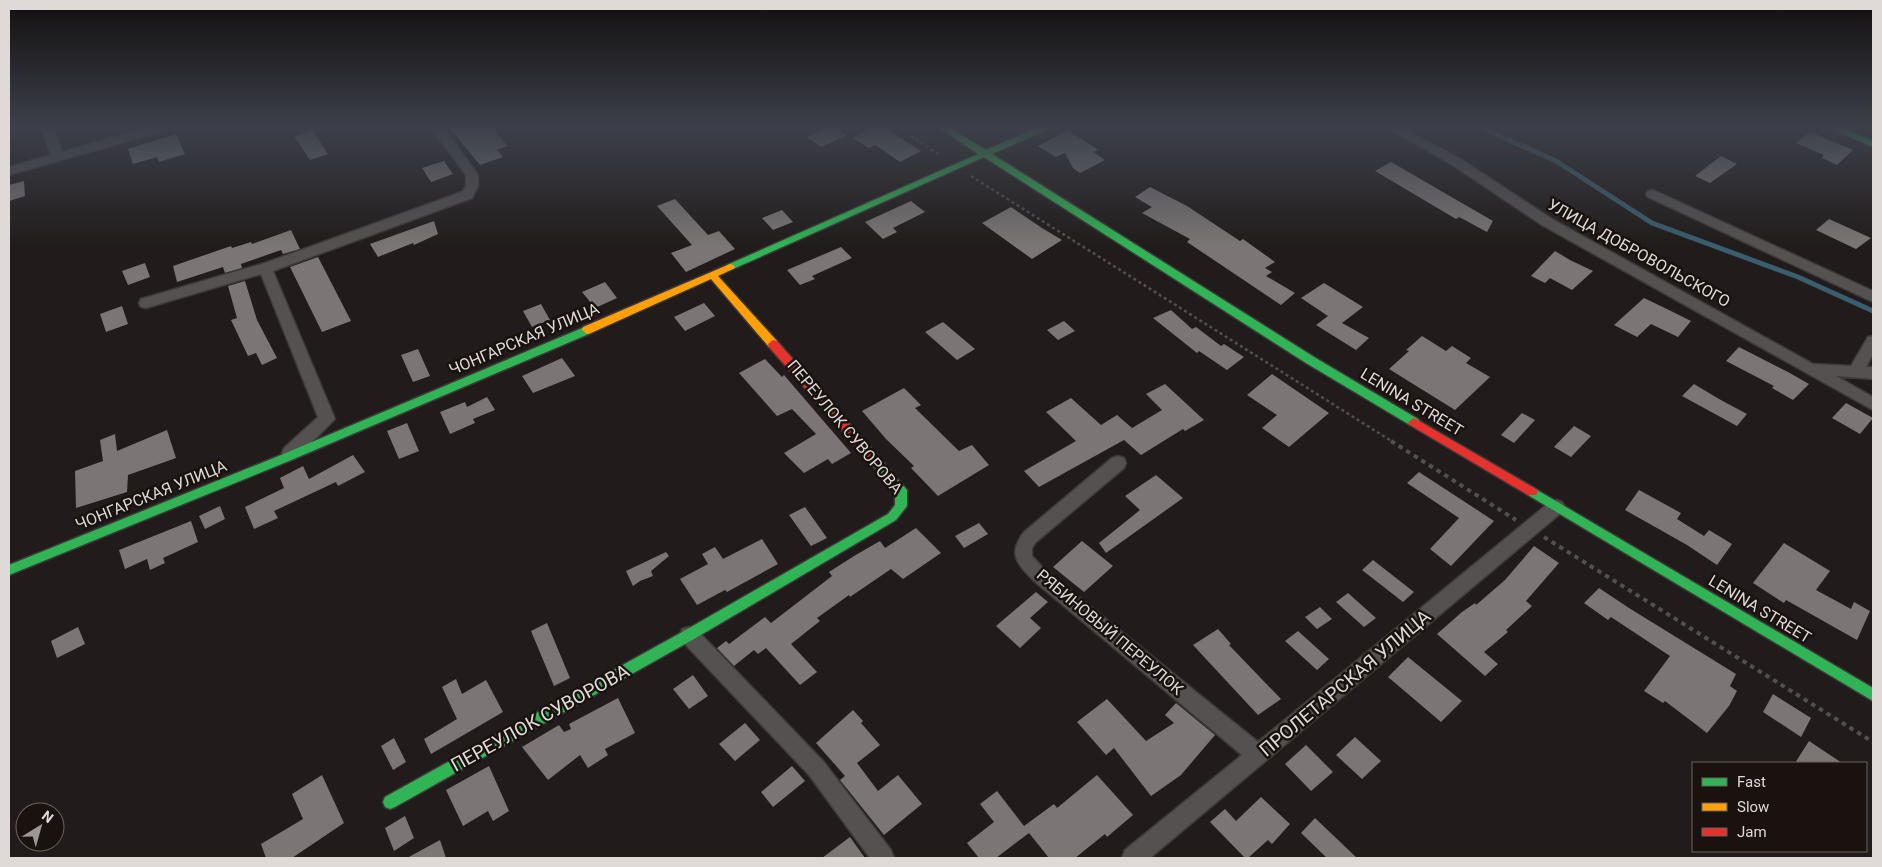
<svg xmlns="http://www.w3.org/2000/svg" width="1882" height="867" font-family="Roboto,sans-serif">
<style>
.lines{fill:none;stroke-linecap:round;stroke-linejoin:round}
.stream{stroke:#3a5e6e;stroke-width:5}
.building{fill:#7b7675}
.street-casing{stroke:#3d3938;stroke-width:3}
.fast-casing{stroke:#3d3938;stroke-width:3}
.slow-casing{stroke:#3d3938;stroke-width:3}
.jam-casing{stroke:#3d3938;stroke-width:3}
.path-far1{stroke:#524f4e;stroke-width:2.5;stroke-dasharray:3 3;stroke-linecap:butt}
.path{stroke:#524f4e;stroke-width:4;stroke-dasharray:4.5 4.5;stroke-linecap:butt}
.street{fill:#555150;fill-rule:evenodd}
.fast{fill:#30b455;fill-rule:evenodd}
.slow{fill:#ff9f0a;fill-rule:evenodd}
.jam{fill:#e5322d;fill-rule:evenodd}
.labels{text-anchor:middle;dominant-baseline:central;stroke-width:5;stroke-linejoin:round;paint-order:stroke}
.street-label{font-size:16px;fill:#dfd9d7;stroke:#1a120f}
.near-street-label{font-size:19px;fill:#dfd9d7;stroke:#1a120f}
</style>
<rect width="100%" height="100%" fill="#211c1b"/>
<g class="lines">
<path class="stream" d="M1477 126 1556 161 1652 223 1798 277 1873 311"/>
</g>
<path class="building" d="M448 126H492L507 146 497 150 503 157 480 165Z
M831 126 847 135 822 147 807 137Z
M877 126H882L921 151 900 162 876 145 869 148 853 138Z
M312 130 328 154 310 160 294 136Z
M1068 130 1098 150 1093 152 1105 160 1080 173 1073 168 1065 153 1056 157 1038 146Z
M1810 132 1853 150 1837 165 1822 158 1824 155 1796 143Z
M176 134 185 154 159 162 157 157 133 164 128 149Z
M1721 156 1737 164 1710 183 1695 176Z
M444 161 453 174 431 182 422 168Z
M1391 162 1493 221 1487 232 1459 217 1456 219 1375 171Z
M24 181 25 196 9 201V185Z
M1150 187 1187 206 1240 241 1243 239 1275 262 1265 268 1272 272 1266 276 1295 293 1281 305 1187 242 1190 239 1142 213 1152 207 1135 197Z
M675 199 708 235 719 231 735 249 686 272 671 253 692 245 657 206Z
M911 201 925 212 893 228 897 232 883 239 865 222Z
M1011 207 1042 228 1062 240 1032 259 982 223Z
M782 210 793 222 773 230 762 218Z
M1829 219 1871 238 1856 249 1816 230Z
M434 221 438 234 414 245 413 243 378 257 370 244Z
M291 230 300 249 283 254 281 250 241 264 242 268 225 273 223 267 177 282 173 266 231 246 232 248 251 242 252 244Z
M841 247 852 258 812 276 815 279 800 285 787 270Z
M1555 251 1570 260 1593 271 1572 290 1550 278 1545 283 1531 276Z
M318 257 351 321 322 332 290 267Z
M145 263 150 277 128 285 122 271Z
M245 281 257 320 277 358 262 365 256 353 248 356 231 320 237 318 228 286Z
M605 282 617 298 595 308 582 292Z
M1324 283 1363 307 1342 323 1369 338 1356 350 1316 325 1328 316 1301 298Z
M1644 298 1671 311 1691 321 1678 337 1651 324 1637 337 1614 325Z
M704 303 715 316 685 331 674 317Z
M541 304 550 320 532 327 523 311Z
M122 306 128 324 106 332 100 314Z
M1171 310 1192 329 1196 327 1221 346 1224 344 1244 357 1227 370 1199 351 1197 353 1153 318Z
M1064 321 1075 331 1058 340 1047 330Z
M943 322 975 349 957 360 925 332Z
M1422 336 1446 351 1452 346 1471 358 1466 363 1490 377 1455 410 1389 369 1409 351 1406 350Z
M1739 347 1788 372 1809 384 1793 400 1772 388 1774 386 1726 361Z
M418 349 430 376 413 382 401 355Z
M562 358 575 376 533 393 522 376Z
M765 359 782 377 784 375 851 453 832 464 828 459 804 473 784 453 816 434 792 409 777 416 739 373Z
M1272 374 1329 413 1289 447 1262 428 1277 415 1247 395Z
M1165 384 1204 420 1185 431 1183 429 1141 455 1124 440 1039 487 1024 471 1076 441 1046 412 1071 398 1101 425 1117 415 1132 428 1162 410 1146 394Z
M1694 384 1719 399 1747 414 1737 426 1682 396Z
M904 388 921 405 915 408 959 451 972 445 989 465 938 496 911 468 914 466 886 439 862 411Z
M487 397 495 410 473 419 475 423 450 434 440 412 465 402 467 407Z
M1846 403 1873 418 1860 434 1832 418Z
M1522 413 1535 420 1514 443 1501 435Z
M407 423 419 451 399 459 387 431Z
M1574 426 1591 436 1571 457 1554 447Z
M167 430 176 458 128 475 127 492 76 508 75 471 103 461 100 440 115 434 117 451Z
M353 455 365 472 338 486 336 482 274 511 278 518 254 529 245 507 284 488 280 478 303 466 309 479Z
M1419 472 1494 521 1451 566 1430 549 1459 518 1407 483Z
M1156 475 1183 498 1106 553 1099 543 1140 510 1125 496Z
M1639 490 1681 513 1677 519 1704 536 1709 530 1732 544 1717 565 1687 545 1625 510Z
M220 506 225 519 205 529 199 516Z
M805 507 827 538 811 546 789 515Z
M191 521 198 542 163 558 165 563 150 570 147 559 125 569 119 550Z
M979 523 988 534 964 548 955 536Z
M916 528 941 553 903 579 891 569 850 597 849 595 817 618 820 621 791 644 817 672 800 685 766 648 758 654 754 650 734 666 717 648 726 641 729 644 765 617 771 623 832 576 829 572 854 556 880 541 885 548Z
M762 539 778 564 727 592 725 590 697 605 680 579 708 564 702 554 715 547 723 559Z
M1082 541 1113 566 1084 592 1053 567Z
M1784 543 1830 571 1816 590 1851 609 1854 602 1870 611 1857 640 1786 600 1784 603 1753 583Z
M1534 546 1559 563 1526 601 1532 606 1506 630 1508 632 1484 652 1498 664 1485 676 1437 634 1462 612 1475 603 1476 605 1505 580Z
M666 552 669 556 651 571 653 576 640 581 633 586 626 571Z
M1373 560 1414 592 1403 602 1362 570Z
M1599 588 1629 608 1736 674 1730 686 1737 691 1729 706 1707 733 1665 701 1663 703 1644 691 1670 656 1611 617 1608 620 1584 603Z
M1036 592 1048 602 1030 618 1041 628 1020 648 996 626Z
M1348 593 1376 618 1364 627 1336 602Z
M1320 607 1332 619 1317 629 1305 617Z
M547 623 570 678 554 686 531 631Z
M78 627 85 644 57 658 51 641Z
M1218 629 1231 644 1229 645 1281 699 1258 715 1193 645Z
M1298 631 1329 659 1317 670 1285 641Z
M1408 657 1462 701 1441 722 1388 677Z
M693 675 708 696 689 709 673 689Z
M456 679 462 694 486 680 503 712 431 754 424 739 457 719 442 687Z
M1773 694 1811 718 1801 737 1763 712Z
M618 698 635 733 605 749 608 755 588 768 580 755 548 780 522 747 559 725 564 732 571 729 569 724Z
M1107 699 1146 741 1174 723 1165 715 1176 703 1215 735 1181 775 1151 796 1114 748 1106 755 1077 722Z
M853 710 863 721 861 723 880 745 857 763 878 791 898 775 922 804 884 835 840 780 845 776 816 743Z
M745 723 760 740 735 761 719 744Z
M1355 737 1381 761 1362 779 1336 755Z
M394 738 406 762 393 770 381 746Z
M1809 741 1842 763H1795Z
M1306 745 1333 772 1311 791 1285 764Z
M489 766 509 811 493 821 488 811 463 826 446 790Z
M792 766 805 781 773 807 761 792Z
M322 775 344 823 292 858H266L261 844 303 819 292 794Z
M1097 775 1133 815 1107 837 1105 834 1075 858H1049L1029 833 996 858H979L967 843 994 822 980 804 997 791 1024 826 1054 804 1057 808Z
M1261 797 1290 824 1272 844 1268 840 1248 858H1245L1210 822 1225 809 1236 821Z
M405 816 414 838 394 851 385 828Z
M1315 818 1357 858H1327L1301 833Z
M850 837 865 858H822Z
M440 840 446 858H407Z"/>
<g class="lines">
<g class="street-casing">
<path id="street" d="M41 126H53L62 152 154 126H172L170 129 9 175V167L51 155Z
M430 126H442L478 175V186L472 198 273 271 335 419 296 458 290 459 284 458 282 453 284 448 318 417 261 274 146 308 141 307 139 303 141 299 265 263 462 192 466 186V175Z
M1385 126H1399L1462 160 1552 219 1813 364 1851 366 1868 337 1873 336V354L1866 367H1873V379L1836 376 1873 397V410L1542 225 1454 166Z
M1653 190 1873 291V302L1648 197 1646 194 1648 191Z
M1118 456 1124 458 1126 463 1124 468 1036 542 1032 548V556L1045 570 1258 742 1550 502 1556 500 1562 502 1565 507 1562 512 1150 858H1122L1125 850 1242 755 1033 580C1016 563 1008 553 1024 532L1112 458Z
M689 627 696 629 823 761 891 850 894 858H870L809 775 682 641 680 635 682 629Z"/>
</g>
<g class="fast-casing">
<path id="fast" d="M937 126H946L986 150 1042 126H1052L1051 128 992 154 1314 357 1418 419 1420 422 1418 425H1410L1306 363 984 157 733 269H727L725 267 727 265 978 154Z
M1825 126H1836L1873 141V147Z
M587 326 592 330 591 333 289 461 9 575V565L281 455Z
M872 453 876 454 907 490V506L896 520 694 639 395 807 390 809 385 807 383 802 385 797 684 631 888 514 895 505V491L868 460 866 457 868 454Z
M1532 487 1873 688V701L1528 495 1526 492 1528 489Z"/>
</g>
<g class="slow-casing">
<path id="slow" d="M730 264 733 265 735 267 733 269 718 276 777 341 778 344 777 347H769L711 279 591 333 587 334 582 330 583 327Z"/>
</g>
<g class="jam-casing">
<path id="jam" d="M773 340 777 341 876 454 878 457 876 460H868L769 347 768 344Z
M1414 418 1536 489 1538 492 1536 495H1528L1410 425 1408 422Z"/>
</g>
<path class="path-far1" d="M896 126 941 156
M971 176 1393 442"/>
<path class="path" d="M1391 441 1516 520
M1544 537 1873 742"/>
<use href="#street" class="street"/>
<use href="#fast" class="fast"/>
<use href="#slow" class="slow"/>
<use href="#jam" class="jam"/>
</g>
<linearGradient id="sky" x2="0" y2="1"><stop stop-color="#120f0f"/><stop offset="0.51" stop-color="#3d404a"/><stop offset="1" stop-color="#3d404a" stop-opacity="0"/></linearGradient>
<rect width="1882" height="247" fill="url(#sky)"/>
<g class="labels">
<g class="street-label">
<text transform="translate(1639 253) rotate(29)">УЛИЦА ДОБРОВОЛЬСКОГО</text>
<text transform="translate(524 339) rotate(-23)">ЧОНГАРСКАЯ УЛИЦА</text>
<text transform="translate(1412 402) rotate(31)">LENINA STREET</text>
<text transform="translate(845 427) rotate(50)">ПЕРЕУЛОК СУВОРОВА</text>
<text transform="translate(151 495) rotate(-22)">ЧОНГАРСКАЯ УЛИЦА</text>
<text transform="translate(1760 609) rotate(31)">LENINA STREET</text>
<text transform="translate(1110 632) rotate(40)">РЯБИНОВЫЙ ПЕРЕУЛОК</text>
</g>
<g class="near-street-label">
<text transform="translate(1345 683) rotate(-40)">ПРОЛЕТАРСКАЯ УЛИЦА</text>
<text transform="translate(540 718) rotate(-29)">ПЕРЕУЛОК СУВОРОВА</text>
</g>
</g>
<rect width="1882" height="867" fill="none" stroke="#dfd9d7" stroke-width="20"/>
<rect x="1692" y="762" width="175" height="90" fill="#1a120f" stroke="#69625f"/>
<rect x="1702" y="778" width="25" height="8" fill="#30b455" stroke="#69625f"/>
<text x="1737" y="787" font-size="15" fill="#dfd9d7">Fast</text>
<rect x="1702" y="803" width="25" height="8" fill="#ff9f0a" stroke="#69625f"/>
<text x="1737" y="812" font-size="15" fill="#dfd9d7">Slow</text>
<rect x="1702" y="828" width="25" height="8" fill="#e5322d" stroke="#69625f"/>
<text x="1737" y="837" font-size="15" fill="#dfd9d7">Jam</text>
<g transform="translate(40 827) rotate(37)"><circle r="24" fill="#1a120f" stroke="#69625f"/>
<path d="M0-4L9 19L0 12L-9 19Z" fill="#9c9795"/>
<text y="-8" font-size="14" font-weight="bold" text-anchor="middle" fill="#dfd9d7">N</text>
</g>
</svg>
